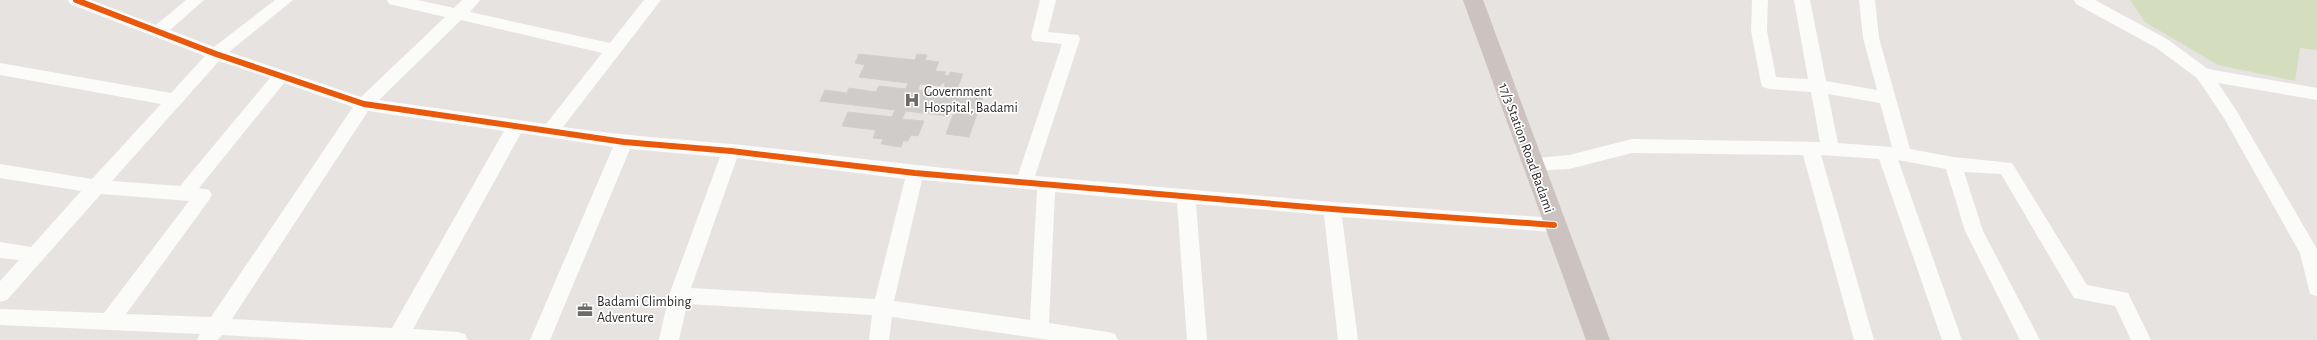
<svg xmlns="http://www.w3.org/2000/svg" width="2317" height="340" font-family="'Alegreya Sans',sans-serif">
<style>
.green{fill:#d4debe}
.building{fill:#cfccca;stroke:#d2cfcd}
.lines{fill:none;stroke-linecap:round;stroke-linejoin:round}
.minor{fill:#fbfbfa;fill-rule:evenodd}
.trunk{fill:#ccc2bf;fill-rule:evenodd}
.cycleway-casing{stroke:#fff;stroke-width:8}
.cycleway{stroke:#e8590c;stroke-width:6}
.labels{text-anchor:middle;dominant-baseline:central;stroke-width:3.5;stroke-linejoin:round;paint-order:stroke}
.poi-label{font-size:14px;fill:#2a2a2a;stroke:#fff;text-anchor:start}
.street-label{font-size:14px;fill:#2a2a2a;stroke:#fff}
</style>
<rect width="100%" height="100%" fill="#e7e3e1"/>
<path class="green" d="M2130 0H2317V50L2300 48 2295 81 2218 65 2145 22Z"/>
<path class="building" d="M859 54 915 60 917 54 927 55 925 60 939 62 935 71 946 72 944 75 949 76 950 72 963 74 957 89 944 87 945 83H942L940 86 920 84 918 90 962 95 964 88 985 91 969 137 946 134 958 101 953 100 947 116 906 111 902 119 924 121 918 136 911 135 908 141H903L901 147 881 144 883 139 873 138 876 130 842 126 848 112 892 117 895 110 820 101 825 90 847 93 849 88 876 92 879 86 906 89 908 83 859 77 865 65 855 63Z"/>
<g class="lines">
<path class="minor" d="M68 0H91L156 25 186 0H204L170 30 214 47 275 0H293L229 52 361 97 445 17 389 4 387 0H418L454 8 462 0H480L470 12 610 43 644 0H661L563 127C619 135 675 139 732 144 827 154 922 167 1018 175L1062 44 1033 41 1031 37 1040 0H1056L1048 32 1078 35 1080 39 1035 176 1332 202 1554 218 1561 220 1563 225 1561 230 1554 232 1342 217 1358 340H1338L1324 215 1196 204 1207 340H1187L1177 203 1055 192 1049 323 1108 332 1115 334 1118 340H1049L892 317 889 340H869L872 315 687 304 679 340H659L669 295 720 157 630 149 550 340H530L613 147 521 133 413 329 458 332 465 334 468 340H309L222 335 218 340H197L200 334 0 325V309L104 313 189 201 101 194 7 300 0 302V281L19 260 0 258V242L31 247 81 191 0 178V164L92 179 161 104 0 75V63L171 93 205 56 70 4ZM461 20 602 53 546 124 379 100ZM219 61 270 78 180 186 112 181ZM284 83 353 107 211 317 126 314 209 200 212 195 209 190 199 188ZM368 111 504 131 392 328 232 319ZM737 158 905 179 875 299 691 288ZM922 180 1037 190 1030 320 894 301Z
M1752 0H1768L1767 31 1776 77 1808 79 1794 0H1810L1826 81 1877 90 1863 38 1859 0H1875L1879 38 1910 149 1953 157 2012 163 2087 285 2128 293 2151 340H2131L2115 306 2074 298 2001 174 1964 172 1983 231 2040 340H2020L1965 231 1946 169 1898 160 1962 340H1942L1879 159 1821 155 1874 340H1854L1803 155 1632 153 1569 169 1532 171 1526 169 1523 164 1526 159 1569 155 1632 139 1820 142 1811 92 1769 89 1763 87 1761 83 1751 31ZM1828 94 1880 103 1892 147 1838 143Z
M2074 0H2095L2167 39 2208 69 2317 88V100L2218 83 2236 110 2317 249V296L2310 294 2300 253 2224 118 2197 78 2155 47 2076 4Z"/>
<path class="trunk" d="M1463 0H1483L1610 340H1586Z"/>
<g class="cycleway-casing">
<path id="cycleway" d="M76 0 216 54 364 104 624 142 731 151 915 173 1332 209 1554 225"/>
</g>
<use href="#cycleway" class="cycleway"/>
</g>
<defs>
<g id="hospital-bare" transform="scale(1.2)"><path d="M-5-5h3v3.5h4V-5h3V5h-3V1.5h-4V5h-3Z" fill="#6c6b6a" stroke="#fff" stroke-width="2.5" paint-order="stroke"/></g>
<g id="office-bare" transform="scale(1.2)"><path d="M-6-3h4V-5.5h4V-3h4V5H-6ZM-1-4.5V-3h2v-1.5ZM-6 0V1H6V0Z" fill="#6c6b6a" stroke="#fff" stroke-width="2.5" paint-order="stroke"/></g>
</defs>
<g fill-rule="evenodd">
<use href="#hospital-bare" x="912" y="100"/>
<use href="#office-bare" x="585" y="310"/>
</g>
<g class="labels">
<g class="poi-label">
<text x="924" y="92">Government<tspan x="924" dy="16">Hospital, Badami</tspan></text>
<text x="597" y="302">Badami Climbing<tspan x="597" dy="16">Adventure</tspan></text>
</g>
<g class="street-label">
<text transform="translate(1526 148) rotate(70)">17/3 Station Road Badami</text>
</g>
</g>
</svg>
